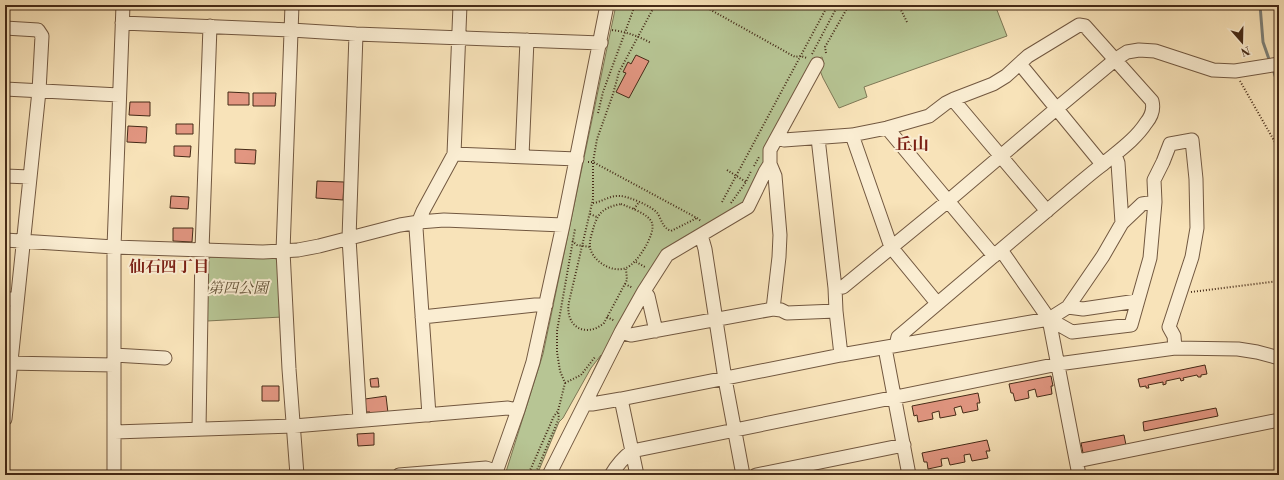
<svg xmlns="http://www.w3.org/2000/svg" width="1284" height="480" font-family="'Libre Bodoni','Noto Serif JP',serif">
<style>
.green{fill:#b7c594;stroke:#7e7856}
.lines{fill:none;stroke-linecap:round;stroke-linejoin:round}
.stream{stroke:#7d8179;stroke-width:3}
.building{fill:#e29681;stroke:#452a17}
.minor-casing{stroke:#725840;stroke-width:15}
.path{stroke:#452a17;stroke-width:2;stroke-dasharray:1 2;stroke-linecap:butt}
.minor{stroke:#faedd2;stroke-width:13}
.labels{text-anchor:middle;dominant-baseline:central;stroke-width:4;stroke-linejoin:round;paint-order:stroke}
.park-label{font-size:15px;font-style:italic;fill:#625136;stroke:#faedd2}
.neighbourhood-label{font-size:16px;font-weight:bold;fill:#7a1f14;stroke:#faedd2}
.quarter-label{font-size:17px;font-weight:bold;fill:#7a1f14;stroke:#faedd2}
</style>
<rect width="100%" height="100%" fill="#f8e3b9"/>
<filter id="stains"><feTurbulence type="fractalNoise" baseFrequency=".005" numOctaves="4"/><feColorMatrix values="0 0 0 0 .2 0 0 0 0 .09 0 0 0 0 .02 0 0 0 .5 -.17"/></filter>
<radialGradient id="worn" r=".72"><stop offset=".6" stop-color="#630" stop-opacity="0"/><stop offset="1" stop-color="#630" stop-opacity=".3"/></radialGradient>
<path class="green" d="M616 5H995L1007 36 864 87 867 97 839 108 823 78 819 68 824 64 822 57 816 59 746 201 662 254 581 398 601 355 591 368 563 418 559 422 537 475H505L543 354Z
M211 257 273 258 279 260 282 317 207 321V259Z"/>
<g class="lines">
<path class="stream" d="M1260 5 1263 42 1270 62
M1273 69 1279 88"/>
</g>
<path class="building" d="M636 55 649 61 629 98 616 92 626 73 623 72 628 62 631 64Z
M228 92 249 93V105H228Z
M253 93H276L275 106H253Z
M130 102H150V116L129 115Z
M176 124H193V134H176Z
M128 126 147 127 146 143 127 142Z
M174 146H191L190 157 174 156Z
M235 149 256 150 255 164 235 163Z
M317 181 344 182 343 200 316 198Z
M171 196 189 197 188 209 170 208Z
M173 228H193L192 242 173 241Z
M1205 365 1207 374 1201 375V377H1198L1197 375 1183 378 1184 380 1181 381 1180 378 1166 381V384L1163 385V382L1148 385 1149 388H1146V386L1140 387 1138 379Z
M1051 376 1053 386H1051L1052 394 1037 397 1035 389 1028 391 1029 398 1015 401 1013 393H1011L1009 384Z
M378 378 379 387H371L370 379Z
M262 386H279V401H262Z
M978 393 980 403H977L978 410 963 413 961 406 954 408 956 415 940 418 939 411 932 413 933 419 918 422 917 415 914 416 912 406Z
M386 396 388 413 370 415V412H366L365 399Z
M1216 408 1218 416 1144 431 1143 422Z
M374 433V445L358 446 357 434Z
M1124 435 1126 445 1083 453 1081 443Z
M987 440 990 451H986L988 458 972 461 970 454 964 455 965 462 950 465 948 458 941 459 942 466 928 469 927 462H924L922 453Z"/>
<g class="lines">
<g class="minor-casing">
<path id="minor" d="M292 5 283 251 289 369 297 475
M122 23 291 30 356 34 601 43
M5 28 38 30 42 36 39 91 5 419
M356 34 349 238 360 420
M1020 64 1102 164
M5 89 119 95
M954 99 955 102 1047 211
M887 128 994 256
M852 135 891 247 937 303
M778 138 784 140 852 135 887 128 929 116 946 103 954 99 993 84 1006 76 1028 56 1079 25 1085 26 1152 101C1154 109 1151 117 1146 123 1135 140 1117 152 1102 165 1091 173 1080 183 1069 192 1014 238 959 285 904 332L898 337 896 345
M818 138 835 288 836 311 841 355
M454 154 577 159
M522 156 527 40
M770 164 775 176 780 235 779 257 773 309
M5 176 30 177
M1122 223 1142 204 1155 202
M701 235 705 249 725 379 743 475
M5 240 114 247 263 252 298 250 319 246 400 225 419 222 444 220 563 225
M1001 250 1049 319 1079 475
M835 288 843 287 948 201 1056 109 1116 59 1127 52 1139 50 1155 51 1213 70 1235 71 1279 64
M644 291 648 296 656 331
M5 299H17
M1068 307 1083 309 1137 301
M422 317 535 305H546
M1049 319 1072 332 1131 325 1150 258 1155 202 1154 180 1163 162 1170 144 1192 140 1196 179 1197 228 1192 257 1169 327 1174 336 1175 348
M621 332 631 335 773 309 781 310 787 313 836 311
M885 348 909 475
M114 355 165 358
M5 363 114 365
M621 399 637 475
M586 404H592L621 399 841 355 1049 319 1068 307 1103 256 1122 223 1118 163 1115 155
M429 415 416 228 423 211 454 154 460 5
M199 429 202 250 210 26
M115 432 294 426 508 408 518 410
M1077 461 1279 420
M114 475V247L123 5
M399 475 486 468 495 471
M495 475 518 410 533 362 563 225 607 5
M549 475 621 332 644 291 667 255 748 207 765 172 770 164V150L817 64
M611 475C617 465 623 458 632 451L1058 364 1175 348 1238 349 1257 352 1279 358
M756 475 904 445"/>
</g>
<path class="path" d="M655 5 619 72 613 94 597 139 593 162 697 218 701 221
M702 5 795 57 801 56 807 58
M894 5 901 10 907 22
M612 30C627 32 638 36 651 43
M826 53 825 47 849 5
M812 54 838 5
M1240 81 1276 144 1279 156
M598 113 603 92 635 5
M588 162H593V199L569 302C568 307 568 313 570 318 576 333 593 333 604 323L627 280 626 269
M754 166 759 157
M727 170 746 182
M722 202 828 5
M593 203C602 202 610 195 620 196 628 196 654 207 658 214 662 221 663 228 671 231L697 218
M731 203 746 182 751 171
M621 204C629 207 649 214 652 223 656 234 637 264 626 268 613 273 596 263 591 251 589 245 590 239 592 233 597 214 601 208 621 204Z
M634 209 639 202
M590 214 597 217
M572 241 577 245 590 247
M636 262 645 267
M625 284 633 288
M1191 292 1279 281
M607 317 615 321
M565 383 581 375 595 357
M528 475 554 416 558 411 565 383 560 371 557 352V331L575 229
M535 475 559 418 558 411"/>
<use href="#minor" class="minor"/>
</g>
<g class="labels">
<g class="park-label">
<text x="238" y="288">第四公園</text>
</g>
<g class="neighbourhood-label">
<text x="169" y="267">仙石四丁目</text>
</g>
<g class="quarter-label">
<text x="912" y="145">丘山</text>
</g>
</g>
<rect width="1284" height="480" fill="none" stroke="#f8e3b9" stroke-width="20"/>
<rect x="6" y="6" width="1272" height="468" fill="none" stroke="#452a17" stroke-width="2"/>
<rect x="10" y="10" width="1264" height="460" fill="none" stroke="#452a17"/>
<g transform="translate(1242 42) rotate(160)" stroke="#faedd2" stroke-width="3" paint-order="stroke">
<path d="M0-3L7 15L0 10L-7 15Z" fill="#452a17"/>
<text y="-6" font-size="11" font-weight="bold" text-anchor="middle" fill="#452a17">N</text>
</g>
<rect width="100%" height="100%" filter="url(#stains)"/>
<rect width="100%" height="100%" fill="url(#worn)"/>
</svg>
